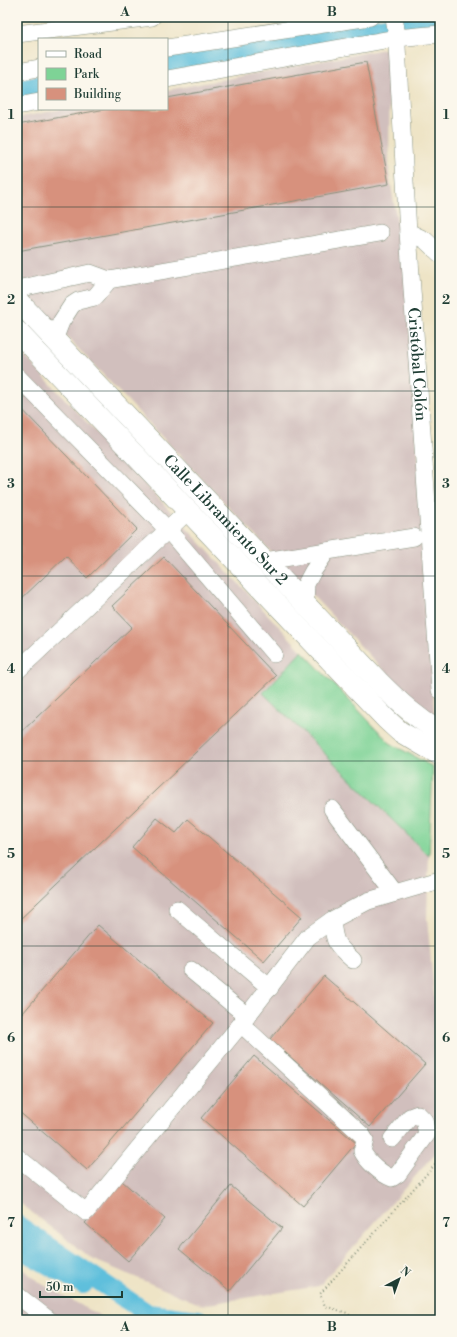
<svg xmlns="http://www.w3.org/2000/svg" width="457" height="1337" font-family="'Libre Bodoni',serif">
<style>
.industrial{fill:#d1bfbd}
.green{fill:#7ed396;stroke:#4e8865}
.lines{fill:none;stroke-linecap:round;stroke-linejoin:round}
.river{stroke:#5ebfdc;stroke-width:20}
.building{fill:#d7917d}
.minor-casing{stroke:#86907d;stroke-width:18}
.major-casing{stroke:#86907d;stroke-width:22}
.path{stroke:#86907d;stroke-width:2;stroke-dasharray:1 3;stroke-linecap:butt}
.minor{stroke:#fff;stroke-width:17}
.major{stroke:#fff;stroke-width:21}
.grid{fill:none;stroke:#1f3d34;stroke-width:1;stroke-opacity:0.55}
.labels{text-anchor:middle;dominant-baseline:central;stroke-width:3;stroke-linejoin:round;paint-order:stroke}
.street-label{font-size:16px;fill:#1f3d34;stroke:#fbf7ec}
.neatline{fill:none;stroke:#1f3d34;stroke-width:1.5}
.grid-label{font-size:13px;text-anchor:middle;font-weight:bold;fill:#1f3d34}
</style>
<rect width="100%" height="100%" fill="#fbf7ec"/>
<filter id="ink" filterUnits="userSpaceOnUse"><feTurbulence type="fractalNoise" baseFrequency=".025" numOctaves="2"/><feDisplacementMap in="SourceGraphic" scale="8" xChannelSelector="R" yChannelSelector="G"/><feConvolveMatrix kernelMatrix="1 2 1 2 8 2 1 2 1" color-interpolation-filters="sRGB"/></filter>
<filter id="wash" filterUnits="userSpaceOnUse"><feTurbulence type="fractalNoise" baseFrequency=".012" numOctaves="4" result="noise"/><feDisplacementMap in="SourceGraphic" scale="16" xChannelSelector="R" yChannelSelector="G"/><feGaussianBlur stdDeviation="0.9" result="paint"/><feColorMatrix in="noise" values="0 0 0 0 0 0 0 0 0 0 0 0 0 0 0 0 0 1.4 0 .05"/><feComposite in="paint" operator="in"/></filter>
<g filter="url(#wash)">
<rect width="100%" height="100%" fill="#eee4c6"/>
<path class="industrial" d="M390 48 389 173 406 276 433 669 434 716 407 695 17 284V118L63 109H167V90Z
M17 348 302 651 264 693 429 856 427 918 440 1059V1148L319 1286 202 1305 94 1260 17 1201Z
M17 1265 42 1284 108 1320H17Z"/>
<path class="green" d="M302 651 390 743 433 767 429 856 263 693Z"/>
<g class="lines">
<path class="river" d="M167 67 440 17
M17 89 39 85
M17 1225 148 1314 199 1320
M17 1247 83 1284"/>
</g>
<g id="blocks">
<path class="building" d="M366 62 389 184 17 251V125L106 109H167V98Z
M17 404 137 529 87 578 66 556 17 603Z
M164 557 276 676 17 922V736L132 627 112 606Z
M157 818 176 833 188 819 302 917 264 961 132 847Z
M98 925 213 1023 87 1170 17 1110V1020Z
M324 976 425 1064 370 1127 270 1039Z
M254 1056 356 1143 303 1206 201 1118Z
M122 1181 165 1219 128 1261 85 1223Z
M231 1186 282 1228 230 1291 179 1249Z"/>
</g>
</g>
<g filter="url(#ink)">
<use href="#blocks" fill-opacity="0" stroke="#86907d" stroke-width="1"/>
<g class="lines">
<g class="minor-casing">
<g id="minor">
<path id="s1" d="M394 17 396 30 408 232 440 690"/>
<path d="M17 34 152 17"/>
<path d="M167 48 370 17"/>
<path d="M17 72 39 68"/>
<path d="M167 79 396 38 440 34"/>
<path d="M17 106 39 102"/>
<path d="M408 232 425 240 440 254"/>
<path d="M17 289 90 273 109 280 380 233"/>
<path d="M54 340 61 322 72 305 78 301 95 297 109 280"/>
<path d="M17 376 168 530 274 654"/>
<path d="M265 561 414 537"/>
<path d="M305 604 306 584 313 571 327 551"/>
<path d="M17 671 188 511"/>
<path d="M332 809 395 893"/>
<path d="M177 909 270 988"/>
<path d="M332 920C334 943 336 945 353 960"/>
<path d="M191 970 247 1016"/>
<path d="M392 1139 410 1117 418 1114 424 1120 427 1134 398 1174 392 1178C381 1174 367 1161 362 1151L365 1140 362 1135 241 1024 308 937 332 920 368 901 440 880"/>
<path d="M17 1157 86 1212 241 1024"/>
<path d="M17 1295 49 1320"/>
</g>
</g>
<g class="major-casing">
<g id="major">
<path id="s2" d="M17 300 380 683C400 703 415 717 440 732"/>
<path d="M17 331 386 719 399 731 440 755"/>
</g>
</g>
<path class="path" d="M356 1320 347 1313 325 1306 320 1294 440 1159"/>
<use href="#minor" class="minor"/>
<use href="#major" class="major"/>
</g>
</g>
<path class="grid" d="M228 17V1320M17 207H440M17 391H440M17 576H440M17 761H440M17 946H440M17 1130H440"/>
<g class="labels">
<g class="street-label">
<text stroke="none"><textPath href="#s1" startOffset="348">Cristóbal Colón</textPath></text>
<text stroke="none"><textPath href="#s2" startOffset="303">Calle Libramiento Sur 2</textPath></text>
</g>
</g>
<rect width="457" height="1337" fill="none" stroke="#fbf7ec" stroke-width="44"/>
<rect x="38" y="38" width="130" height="72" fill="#fbf7ec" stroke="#a3ada2"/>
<rect x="46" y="51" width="20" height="6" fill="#ffffff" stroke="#a3ada2"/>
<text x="74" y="58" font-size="12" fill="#1f3d34">Road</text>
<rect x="46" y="68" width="20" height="12" fill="#7ed396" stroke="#a3ada2"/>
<text x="74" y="78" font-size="12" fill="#1f3d34">Park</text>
<rect x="46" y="88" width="20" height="12" fill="#d7917d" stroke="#a3ada2"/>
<text x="74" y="98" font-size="12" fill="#1f3d34">Building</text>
<g transform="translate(399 1279) rotate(41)" stroke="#fbf7ec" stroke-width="3" paint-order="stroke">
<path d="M0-3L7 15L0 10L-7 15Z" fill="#1f3d34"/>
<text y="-6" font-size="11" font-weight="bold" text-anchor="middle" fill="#1f3d34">N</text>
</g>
<path d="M40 1291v6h82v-6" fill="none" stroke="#1f3d34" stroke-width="2"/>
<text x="46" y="1291" font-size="12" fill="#1f3d34" stroke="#fbf7ec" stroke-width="3" paint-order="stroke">50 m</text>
<rect x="22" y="22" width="413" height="1293" class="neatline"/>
<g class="grid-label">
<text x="125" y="16">A</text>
<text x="332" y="16">B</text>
<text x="11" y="119">1</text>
<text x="446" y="119">1</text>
<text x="11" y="304">2</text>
<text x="446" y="304">2</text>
<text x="11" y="488">3</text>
<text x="446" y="488">3</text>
<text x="11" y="673">4</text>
<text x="446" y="673">4</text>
<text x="11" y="858">5</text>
<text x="446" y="858">5</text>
<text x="11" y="1042">6</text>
<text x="446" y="1042">6</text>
<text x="11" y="1227">7</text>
<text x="446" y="1227">7</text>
<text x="125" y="1331">A</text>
<text x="332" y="1331">B</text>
</g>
</svg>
